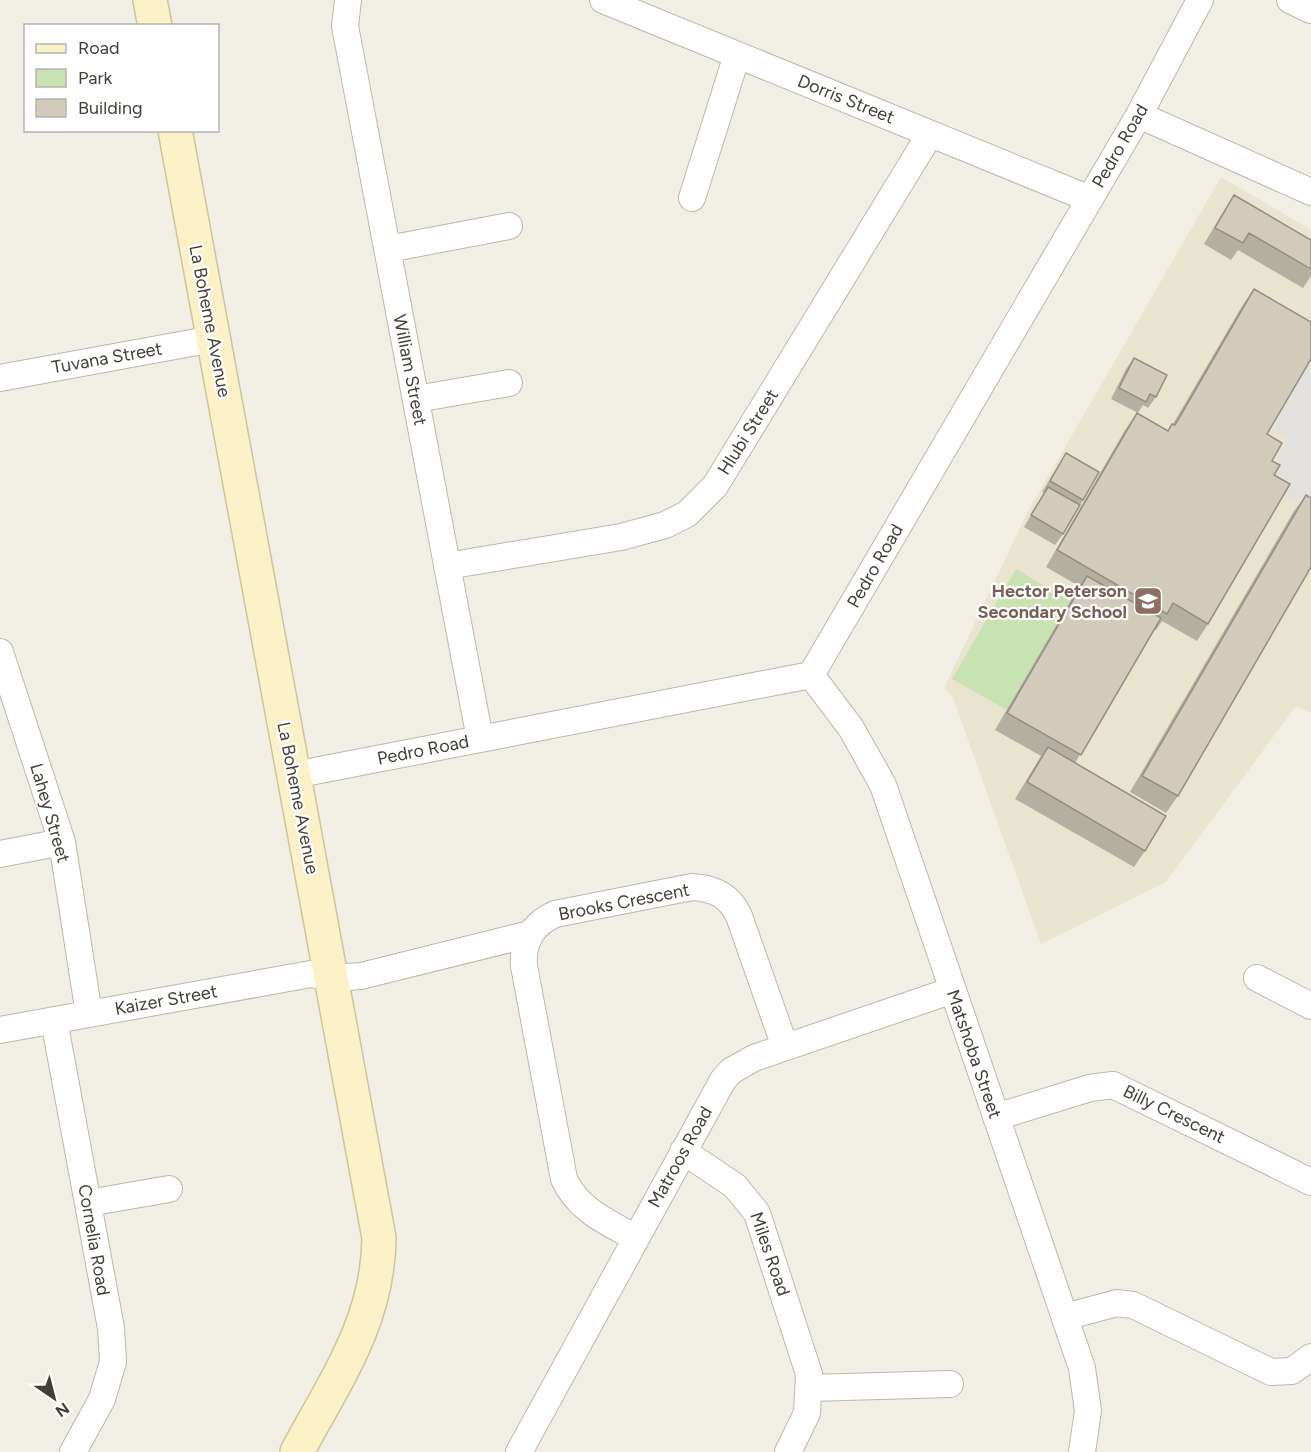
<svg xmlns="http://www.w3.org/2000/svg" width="1311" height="1452" font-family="Figtree,sans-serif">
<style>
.education{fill:#e9e4d0}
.green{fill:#c9e2b1}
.parking{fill:#e2e1dd}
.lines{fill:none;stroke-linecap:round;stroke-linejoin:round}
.street-casing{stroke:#bcb7a9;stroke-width:28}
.secondary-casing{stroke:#cdc398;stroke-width:36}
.street{stroke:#fff;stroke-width:26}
.secondary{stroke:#faf1c7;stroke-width:33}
.wall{fill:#b5afa2}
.building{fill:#d2cbbc;stroke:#938e84;stroke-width:1.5}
.labels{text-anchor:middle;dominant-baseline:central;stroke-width:4.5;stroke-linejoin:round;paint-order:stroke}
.street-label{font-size:18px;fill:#433f36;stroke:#fff}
.education-label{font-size:18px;font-weight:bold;fill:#785e54;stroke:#fff;text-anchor:end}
</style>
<rect width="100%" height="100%" fill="#f1eee6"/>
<path class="education" d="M1221 177 1311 230V713L1296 706 1166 882 1041 944 953 698 944 688 1027 513Z"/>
<path class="green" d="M1016 569 1070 601 1007 710 952 679Z"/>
<path class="parking" d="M1311 356V500L1306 508 1266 485 1264 480 1289 438 1270 427Z"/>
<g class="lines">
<g class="street-casing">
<path id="street" d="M348 0 345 26 480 739
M603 0 1090 199
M1290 0 1311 10
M1139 115 1311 192
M692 198 737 55
M388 249 509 226
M0 378 213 339
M416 399 509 383
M447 566 621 537 665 525 687 514 715 486 930 134
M0 652 62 842 89 1014
M811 675 851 728 883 785 1082 1368 1088 1411 1082 1452
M294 775 811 675 1139 115 1200 0
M0 854 62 842
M1257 978 1311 1006
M54 1020 111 1328 113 1362 102 1399 73 1452
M0 1030 311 974 332 978 361 976 530 934
M996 1117 1090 1088 1113 1085 1311 1182
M683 1151 735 1186 757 1213 809 1374 807 1413 788 1452
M88 1203 169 1189
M636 1238C607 1222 578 1210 564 1179L524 966C522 941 533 924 555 914L692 887C714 888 730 896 739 916L785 1047
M1065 1317 1117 1303 1133 1305 1271 1372 1292 1371 1311 1357
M810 1388 950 1384
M519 1452 723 1080 731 1071 754 1058 953 990"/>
</g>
<g class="secondary-casing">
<path id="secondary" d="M150 0 155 26
M175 130 379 1238C378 1322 335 1381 297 1452"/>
</g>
<use href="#street" class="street"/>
<use href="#secondary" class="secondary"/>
</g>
<path class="wall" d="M1234 195 1311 240V276L1303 288 1238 250 1231 260 1204 244 1223 212Z
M1254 289 1267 434 1274 475 1208 624 1197 641 1162 621 1156 630 1154 629 1075 763 1145 851 1134 867 1015 799 1041 756 995 730 1079 586 1046 567 1125 430 1137 413 1167 431 1172 424H1173L1242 306Z
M1134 358 1156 397 1148 408 1143 405 1138 413 1111 399 1126 369Z
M1066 453 1083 500 1063 534 1055 545 1024 527 1044 493 1042 492 1059 464Z
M1306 495 1178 796 1166 813 1130 792 1294 511Z"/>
<path class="building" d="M1234 195 1311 240V269L1249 233 1243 243 1215 228Z
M1254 289 1311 322V359L1267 434 1282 443 1272 461 1280 465 1274 475 1290 484 1208 624 1173 603 1167 614 1057 550 1137 413 1168 431 1172 424 1175 425Z
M1134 358 1167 375 1156 397 1150 394 1146 402 1119 388Z
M1066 453 1099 472 1083 500 1050 481Z
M1048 487 1080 505 1063 534 1031 515Z
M1306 495 1311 498V567L1178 796 1142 776Z
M1087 576 1161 618 1081 755 1007 713Z
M1048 747 1166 816 1145 851 1027 782Z"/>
<defs>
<g id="school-square" transform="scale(1.5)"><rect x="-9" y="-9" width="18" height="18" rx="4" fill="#8d6e63" stroke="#fff"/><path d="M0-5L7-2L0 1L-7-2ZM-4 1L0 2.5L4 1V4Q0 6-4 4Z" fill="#fff"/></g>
</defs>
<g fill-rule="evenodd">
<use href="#school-square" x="1148" y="601"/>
</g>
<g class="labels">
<g class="street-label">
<text transform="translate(846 99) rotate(22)">Dorris Street</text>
<text transform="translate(1120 146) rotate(-60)">Pedro Road</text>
<text transform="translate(210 321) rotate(79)">La Boheme Avenue</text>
<text transform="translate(107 358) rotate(-10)">Tuvana Street</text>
<text transform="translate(410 370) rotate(79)">William Street</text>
<text transform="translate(748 432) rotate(-58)">Hlubi Street</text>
<text transform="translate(875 566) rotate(-60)">Pedro Road</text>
<text transform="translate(423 750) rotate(-11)">Pedro Road</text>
<text transform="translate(298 798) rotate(79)">La Boheme Avenue</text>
<text transform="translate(50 813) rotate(74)">Lahey Street</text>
<text transform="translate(624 902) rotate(-11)">Brooks Crescent</text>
<text transform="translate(166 1000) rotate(-10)">Kaizer Street</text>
<text transform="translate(974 1054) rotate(71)">Matshoba Street</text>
<text transform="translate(1174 1114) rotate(26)">Billy Crescent</text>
<text transform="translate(680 1157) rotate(-61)">Matroos Road</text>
<text transform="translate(94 1240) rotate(80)">Cornelia Road</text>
<text transform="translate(770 1254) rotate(71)">Miles Road</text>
</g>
<g class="education-label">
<text x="1127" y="591">Hector Peterson<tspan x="1127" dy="21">Secondary School</tspan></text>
</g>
</g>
<rect x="24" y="24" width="195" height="108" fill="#ffffff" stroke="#b4b2af" stroke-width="1.5"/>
<rect x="36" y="44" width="30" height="9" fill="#faf1c7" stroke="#b4b2af" stroke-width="1.5"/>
<text x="78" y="54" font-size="18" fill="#433f36">Road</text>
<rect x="36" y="69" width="30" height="18" fill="#c9e2b1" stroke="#b4b2af" stroke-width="1.5"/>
<text x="78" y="84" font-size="18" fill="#433f36">Park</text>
<rect x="36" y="99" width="30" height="18" fill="#d2cbbc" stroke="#b4b2af" stroke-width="1.5"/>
<text x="78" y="114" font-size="18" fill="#433f36">Building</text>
<g transform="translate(54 1398) rotate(145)" stroke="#ffffff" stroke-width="4.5" paint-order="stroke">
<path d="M0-4.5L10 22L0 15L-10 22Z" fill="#433f36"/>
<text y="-9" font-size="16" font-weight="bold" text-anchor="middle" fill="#433f36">N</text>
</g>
</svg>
